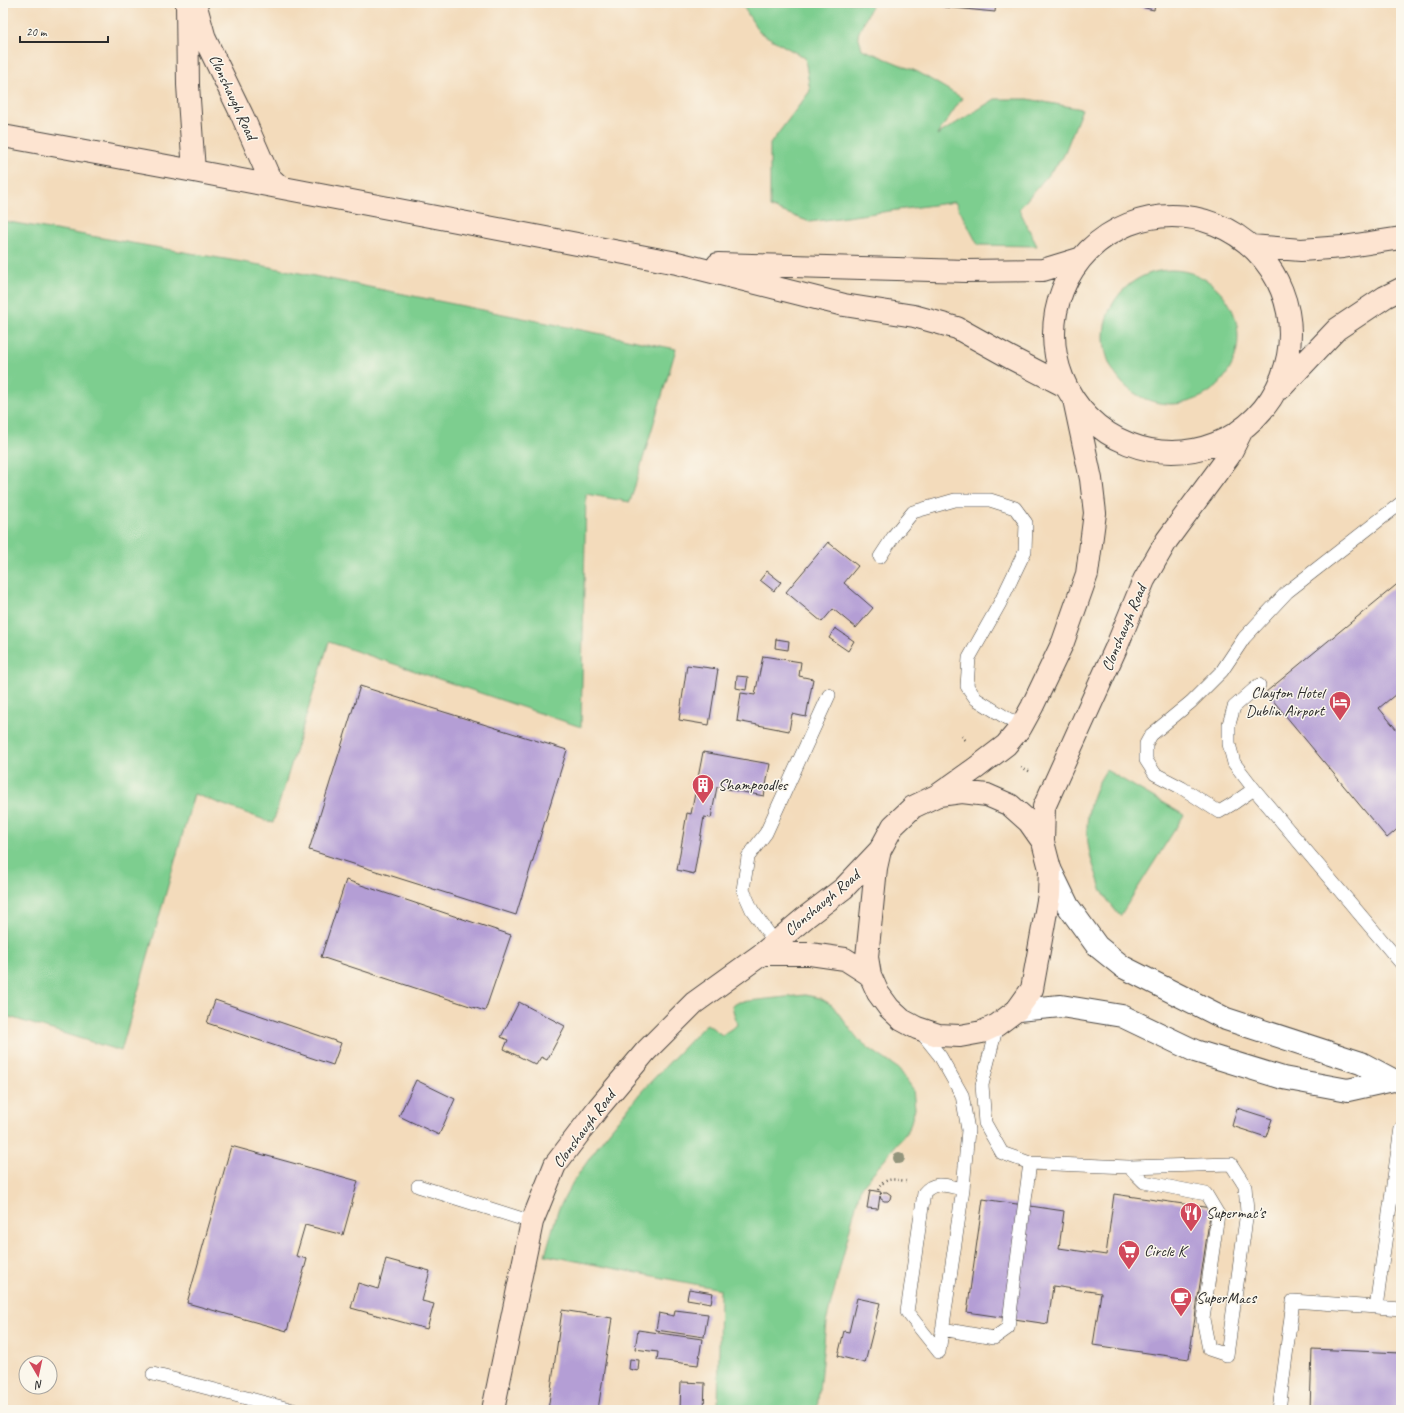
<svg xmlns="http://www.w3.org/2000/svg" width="1404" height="1413" font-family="Caveat,sans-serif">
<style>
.green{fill:#7dce8f;stroke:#547c5d}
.building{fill:#b49ed5}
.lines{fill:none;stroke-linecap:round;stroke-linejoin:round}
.lane-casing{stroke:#494541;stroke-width:14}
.street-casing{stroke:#494541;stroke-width:24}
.secondary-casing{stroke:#494541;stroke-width:24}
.path{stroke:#494541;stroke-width:2.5;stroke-dasharray:1 3;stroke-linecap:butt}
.lane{stroke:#fff;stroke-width:13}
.street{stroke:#fff;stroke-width:22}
.secondary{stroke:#fde4d1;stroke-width:22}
.tree{fill:#93957c}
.labels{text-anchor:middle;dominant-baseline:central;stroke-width:3;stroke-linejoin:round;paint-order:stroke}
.street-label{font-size:16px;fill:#2b2b2b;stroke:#fbf7ec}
.poi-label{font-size:16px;fill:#2b2b2b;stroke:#fbf7ec;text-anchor:start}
</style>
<rect width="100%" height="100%" fill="#fbf7ec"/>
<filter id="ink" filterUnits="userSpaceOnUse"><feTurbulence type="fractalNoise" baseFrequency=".025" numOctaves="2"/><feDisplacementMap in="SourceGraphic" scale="8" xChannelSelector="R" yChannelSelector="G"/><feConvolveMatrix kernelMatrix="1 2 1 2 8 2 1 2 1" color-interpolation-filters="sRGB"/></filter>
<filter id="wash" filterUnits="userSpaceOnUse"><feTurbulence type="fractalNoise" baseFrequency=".012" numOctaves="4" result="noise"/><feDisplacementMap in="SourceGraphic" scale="16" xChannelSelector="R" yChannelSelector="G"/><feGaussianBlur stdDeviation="0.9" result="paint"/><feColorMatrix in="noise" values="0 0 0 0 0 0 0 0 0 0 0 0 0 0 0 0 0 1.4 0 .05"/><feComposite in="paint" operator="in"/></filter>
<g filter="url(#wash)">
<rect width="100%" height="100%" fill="#f3dbbb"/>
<path class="green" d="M741 3H873L858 34 862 49 918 72 962 98 937 135 995 99H1028L1082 109 1063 157 1019 209 1037 246 978 245 955 202 810 222 770 207V144L810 91 805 58 759 32Z
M3 221 260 265 676 349 630 502 586 494 581 727 329 642 273 823 194 794 121 1051 3 1015Z
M1104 337a67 67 0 1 1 134 0a67 67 0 1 1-134 0Z
M1106 770 1184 815 1120 916C1115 910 1109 903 1105 896 1101 890 1099 883 1097 876 1082 838 1083 805 1106 770Z
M805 995 820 998 832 1005 858 1039 870 1049 899 1069 913 1089 915 1108 909 1129 860 1189 826 1323 817 1410H718L720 1289 545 1255 558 1210 573 1182 603 1139 641 1092 704 1026 707 1024 722 1035 737 1025 732 1006 739 1002Z"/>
<g id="blocks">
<path class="building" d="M944 3H996L995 12 944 7Z
M1123 3H1155L1154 10Z
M828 542 858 566 844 583 873 608 856 628 833 609 822 622 786 592Z
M767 571 781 582 774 591 760 580Z
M1401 581V690L1379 708 1401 735V826L1387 838 1266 692Z
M835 628 854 641 848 651 829 638Z
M776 639 789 641 788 650 775 648Z
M763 656 801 662 799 676 813 679 806 717 792 714 789 731 737 721 741 693 755 695Z
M687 665 718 669 709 725 679 720Z
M737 676 748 677 746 690 736 688Z
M360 686 567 750 516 915 309 850Z
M703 752 770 764 764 796 717 787 711 818 704 817 694 874 677 870 687 813 691 814Z
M346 880 511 935 485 1011 321 957Z
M215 1000 341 1043 333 1065 207 1023Z
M519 1002 565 1026 547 1060 541 1057 536 1065 504 1049 508 1040 501 1037Z
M416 1080 455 1099 439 1135 399 1116Z
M1237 1108 1272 1119 1266 1137 1232 1126Z
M231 1146 358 1181 343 1235 305 1225 296 1256 307 1259 287 1331 187 1303Z
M870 1190 881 1192 880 1195 883 1192H887L891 1195 890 1199 888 1201H884L881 1199 880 1196 878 1209 867 1208Z
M1114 1194 1211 1208 1189 1359 1093 1345 1101 1293 1053 1286 1048 1324 967 1312 983 1199 1064 1211 1059 1248 1106 1255Z
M386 1259 430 1271 422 1301 434 1304 427 1329 351 1308 358 1283 378 1289Z
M689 1289 713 1293 711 1303 687 1299Z
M857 1298 880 1303 865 1363 838 1356 844 1331 849 1332Z
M562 1310 612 1318 598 1410H548Z
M675 1310 708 1314 704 1337 656 1330 659 1313 674 1316Z
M638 1330 702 1339 698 1365 657 1360 658 1352 635 1349Z
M1312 1349 1401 1353V1410H1310Z
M630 1359 639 1360 638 1371 629 1369Z
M681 1382 705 1383 704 1410H680Z"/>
</g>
</g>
<g filter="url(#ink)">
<use href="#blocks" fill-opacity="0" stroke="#494541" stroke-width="1"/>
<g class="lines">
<g class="lane-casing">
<path id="lane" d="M880 557 895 534 913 512 955 500H990L1015 508 1026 523 1025 551 1000 603 969 658 967 686 976 699 1021 727
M1259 685 1234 707 1229 724V744L1234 763 1254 789 1401 963
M1254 789 1234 803 1219 812 1182 788 1155 774 1146 760V744L1151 735 1191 702 1222 671 1244 638 1287 592 1401 503
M779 948 752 910 743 890 748 857 766 833 829 695
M997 1025 982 1085 985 1123 1002 1153 1030 1163 1129 1167 1231 1164 1245 1186 1247 1212 1227 1355 1209 1349 1203 1319 1218 1214 1206 1194 1144 1182 1129 1167
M920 1031 940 1056 962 1095 968 1130 963 1189 939 1352
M1401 1128 1397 1156 1401 1157
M418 1186 532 1222
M1376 1307 1401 1309
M942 1329 994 1338 1008 1328 1030 1163
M939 1352 907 1312 924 1193C935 1180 947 1186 963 1189
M153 1374 293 1410
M1279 1410 1293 1301 1376 1307 1397 1156"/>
</g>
<g class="street-casing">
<path id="street" d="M1050 869 1068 906 1097 946 1123 967 1226 1019 1361 1063 1393 1080
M1017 1010 1061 1006 1122 1016 1195 1051 1283 1078 1348 1090 1393 1080 1399 1081"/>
</g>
<g class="secondary-casing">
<path id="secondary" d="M187 3 188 85 194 171
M195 3 205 39 242 115 269 177 280 187
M3 136 194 171 677 263 844 305 914 316 957 328 1011 358 1065 386
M1054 334a118 118 0 1 1 236 0a118 118 0 1 1-236 0Z
M1251 246 1301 250 1343 247 1401 238
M718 264 966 271 1043 270 1079 259
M1281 388 1337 329 1385 297 1401 289
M1075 404 1091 479 1095 513 1087 574 1063 642 1032 707 1021 727 1006 745 976 768 938 795 913 807 893 826 880 850 876 868 867 957 870 975 878 993 889 1008 902 1020 917 1028 938 1035 960 1036 982 1032 997 1025 1017 1010 1032 989 1049 895 1050 869 1043 842 1044 807 1116 648 1144 580 1167 540 1229 456 1242 430
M939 795 962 792 987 795 1010 805 1029 822 1043 842
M762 954H810L845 959 870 975
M493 1410 532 1222 555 1165 599 1107 646 1051 694 1003 762 954 806 917 844 888 880 850"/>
</g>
<path class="path" d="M962 736 967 742
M1021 767 1031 772
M878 1190C884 1177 893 1179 906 1181"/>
<use href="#lane" class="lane"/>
<use href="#street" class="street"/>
<use href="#secondary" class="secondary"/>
</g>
<circle class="tree" cx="899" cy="1158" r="6"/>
</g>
<defs>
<g id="hotel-pin" transform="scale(1.15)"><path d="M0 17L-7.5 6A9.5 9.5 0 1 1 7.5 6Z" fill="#d1495b" stroke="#fbf7ec"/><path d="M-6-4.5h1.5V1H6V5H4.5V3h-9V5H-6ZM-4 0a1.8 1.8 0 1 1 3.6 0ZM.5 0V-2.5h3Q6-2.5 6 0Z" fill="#fff"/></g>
<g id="building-pin" transform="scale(1.15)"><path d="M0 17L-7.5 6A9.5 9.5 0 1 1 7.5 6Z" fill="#d1495b" stroke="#fbf7ec"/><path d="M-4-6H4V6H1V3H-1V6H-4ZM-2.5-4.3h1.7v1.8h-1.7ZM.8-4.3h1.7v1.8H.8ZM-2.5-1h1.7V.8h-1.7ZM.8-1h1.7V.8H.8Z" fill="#fff"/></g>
<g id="restaurant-pin" transform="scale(1.15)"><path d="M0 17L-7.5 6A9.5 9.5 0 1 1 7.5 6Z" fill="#d1495b" stroke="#fbf7ec"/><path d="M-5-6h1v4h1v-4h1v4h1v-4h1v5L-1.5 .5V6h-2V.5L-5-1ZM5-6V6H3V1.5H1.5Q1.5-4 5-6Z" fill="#fff"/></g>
<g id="supermarket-pin" transform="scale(1.15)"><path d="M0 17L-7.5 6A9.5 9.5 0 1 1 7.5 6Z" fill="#d1495b" stroke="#fbf7ec"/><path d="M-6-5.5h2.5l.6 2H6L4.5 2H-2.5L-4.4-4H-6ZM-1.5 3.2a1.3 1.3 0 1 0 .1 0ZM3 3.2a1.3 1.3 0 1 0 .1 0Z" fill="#fff"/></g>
<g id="cafe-pin" transform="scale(1.15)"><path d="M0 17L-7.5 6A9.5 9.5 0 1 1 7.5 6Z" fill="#d1495b" stroke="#fbf7ec"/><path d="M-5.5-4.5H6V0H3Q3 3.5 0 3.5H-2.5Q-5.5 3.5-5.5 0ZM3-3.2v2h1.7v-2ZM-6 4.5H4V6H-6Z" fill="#fff"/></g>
</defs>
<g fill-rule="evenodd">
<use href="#hotel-pin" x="1340" y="702"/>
<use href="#building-pin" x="703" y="785"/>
<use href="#restaurant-pin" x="1191" y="1213"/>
<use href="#supermarket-pin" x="1129" y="1251"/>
<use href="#cafe-pin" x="1181" y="1298"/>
</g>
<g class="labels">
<g class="street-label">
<text transform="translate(233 97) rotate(65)">Clonshaugh Road</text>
<text transform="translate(1124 628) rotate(-67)">Clonshaugh Road</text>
<text transform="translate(822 903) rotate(-40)">Clonshaugh Road</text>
<text transform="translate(584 1129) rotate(-53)">Clonshaugh Road</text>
</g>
<g class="poi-label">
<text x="1324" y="693" text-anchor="end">Clayton Hotel<tspan x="1324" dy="18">Dublin Airport</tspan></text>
<text x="718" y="785">Shampoodles</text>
<text x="1206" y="1213">Supermac's</text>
<text x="1144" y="1251">Circle K</text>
<text x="1196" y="1298">SuperMacs</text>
</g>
</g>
<rect width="1404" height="1413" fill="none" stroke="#fbf7ec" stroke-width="16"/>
<g transform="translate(38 1375) rotate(171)"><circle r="19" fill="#fbf7ec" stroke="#a8a59f"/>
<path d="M0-3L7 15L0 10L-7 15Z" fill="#d1495b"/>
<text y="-6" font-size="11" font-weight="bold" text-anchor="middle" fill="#2b2b2b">N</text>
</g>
<path d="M20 36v6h88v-6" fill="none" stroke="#2b2b2b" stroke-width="2"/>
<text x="26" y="36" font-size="12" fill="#2b2b2b" stroke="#fbf7ec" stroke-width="3" paint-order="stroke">20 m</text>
</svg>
